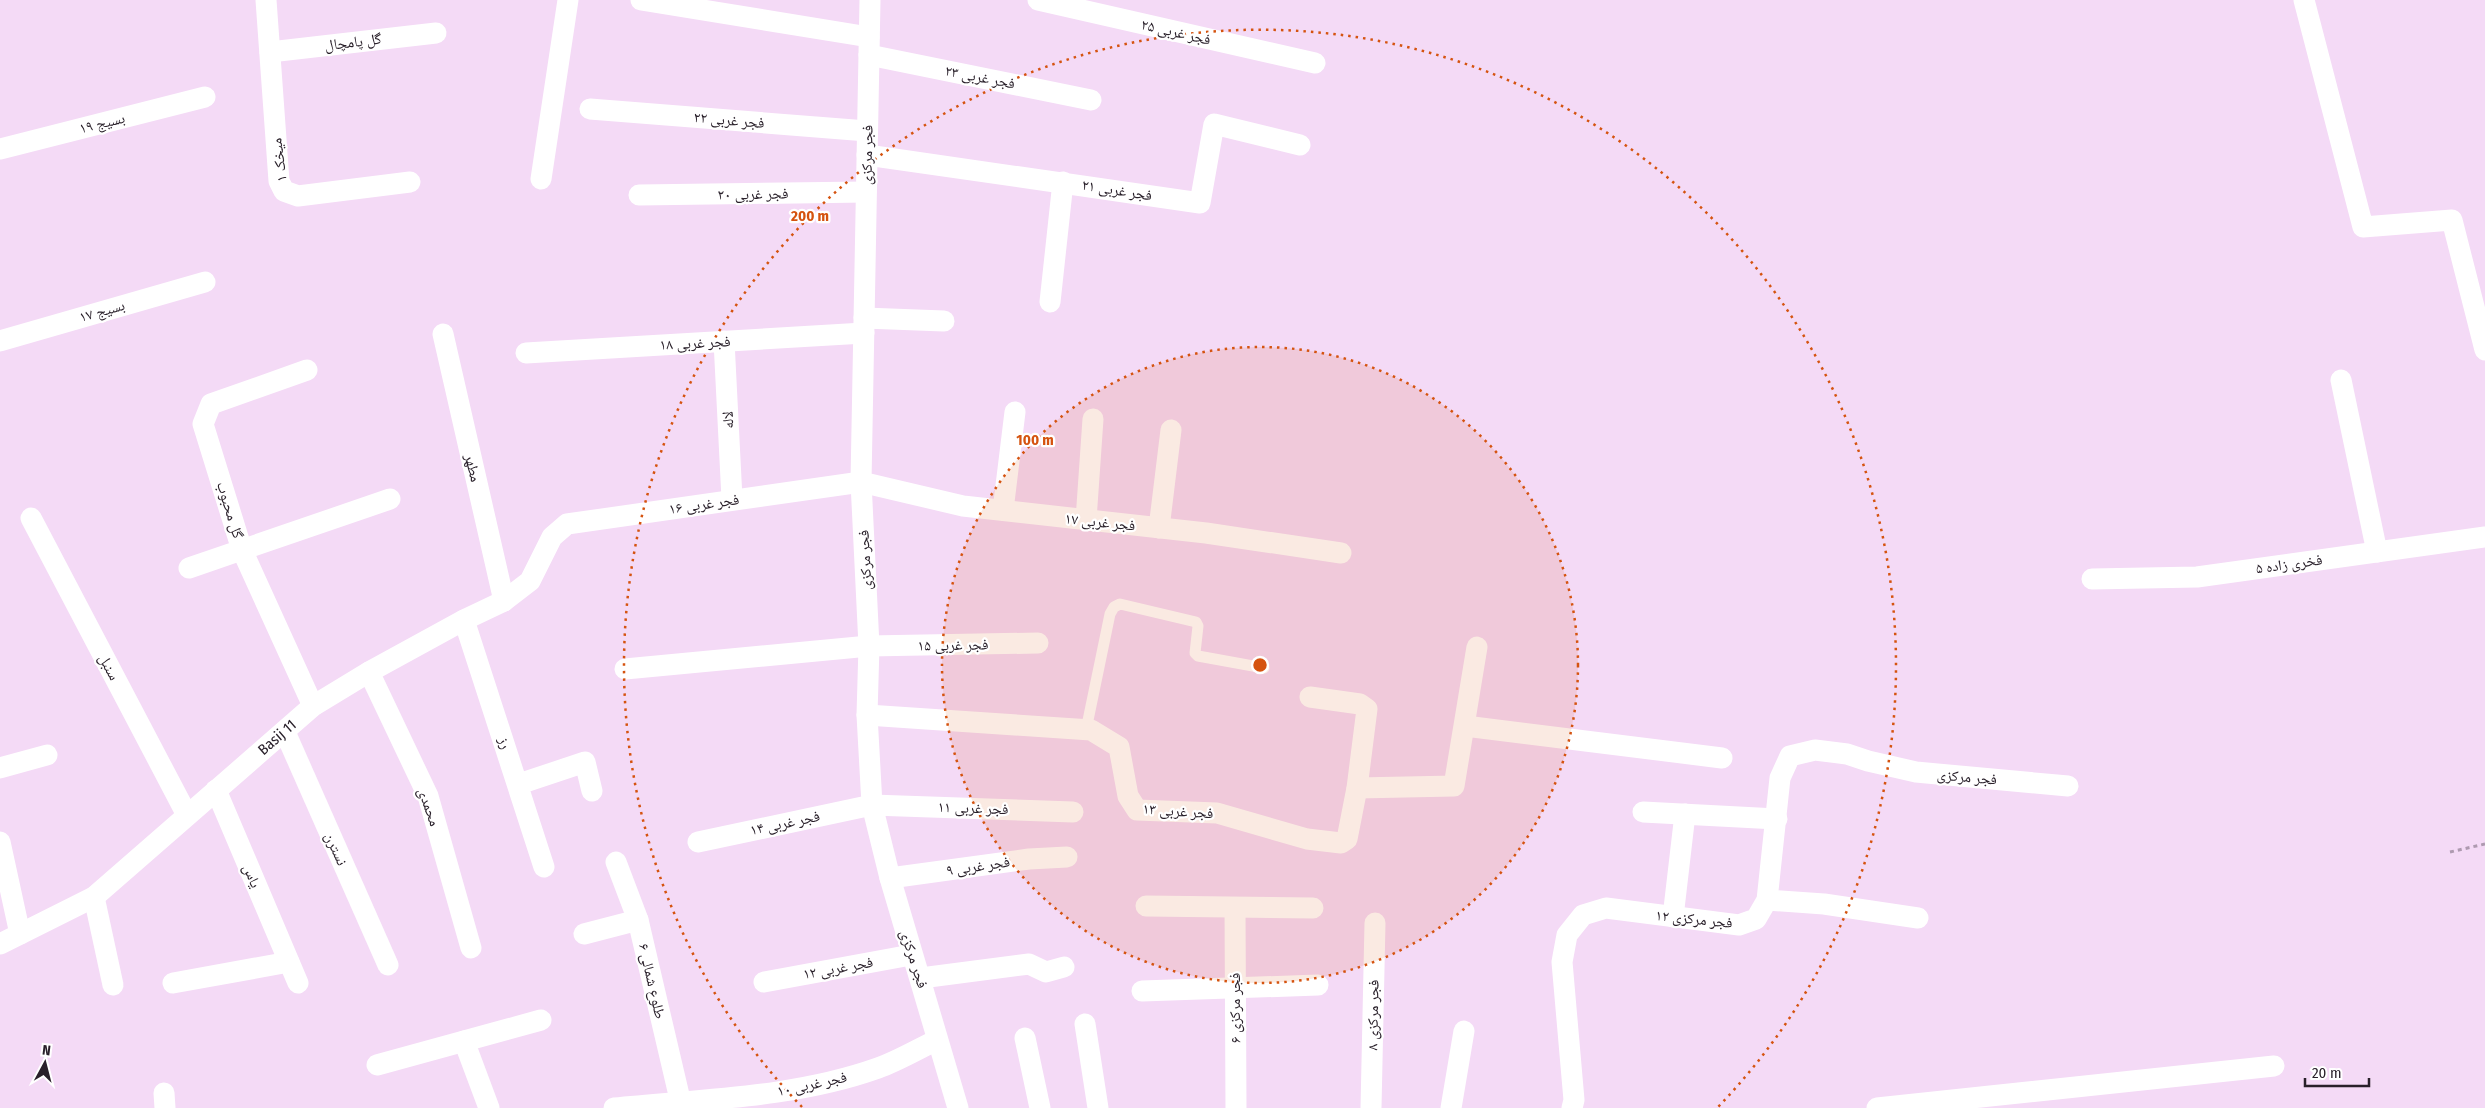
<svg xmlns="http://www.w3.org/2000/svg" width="2485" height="1108" font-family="'Fira Sans Condensed','Noto Naskh Arabic',sans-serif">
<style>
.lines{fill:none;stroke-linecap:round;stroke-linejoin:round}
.path{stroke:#ae9ab0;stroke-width:3;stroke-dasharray:4 4;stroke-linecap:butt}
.service{stroke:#fff;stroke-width:11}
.minor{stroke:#fff;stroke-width:21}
.ring{fill:none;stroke:#d5530f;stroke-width:2.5;stroke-dasharray:2.5 5}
.labels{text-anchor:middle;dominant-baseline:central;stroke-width:4.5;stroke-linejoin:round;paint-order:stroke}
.street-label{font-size:15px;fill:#29202a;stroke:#fff}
.centre{fill:#d5530f;stroke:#fff;stroke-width:2.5}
.ring-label{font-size:15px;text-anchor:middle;font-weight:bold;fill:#d5530f;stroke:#fff;stroke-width:4.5;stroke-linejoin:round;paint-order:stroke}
</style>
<rect width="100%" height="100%" fill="#f4daf6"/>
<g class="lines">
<path class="path" d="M2450 852 2485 844"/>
<path class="service" d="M1086 730 1110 614 1114 607 1120 604 1196 622 1198 626 1195 653 1198 656 1264 668"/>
<g class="minor">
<path d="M266 0 279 181 284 191 298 196 410 182"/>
<path d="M641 0 869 37"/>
<path d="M870 0 861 482 869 646 867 715 872 805 890 878 958 1108"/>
<path d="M1038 0 1315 63"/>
<path d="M2304 0 2363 227 2452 220 2485 350"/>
<path d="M270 52 436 33"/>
<path d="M869 55 1091 100"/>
<path d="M590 109 867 131"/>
<path d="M0 149 205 97"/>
<path d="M867 155 1200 203 1214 124 1300 145"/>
<path d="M541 179 568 0"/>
<path d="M639 195 866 192"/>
<path d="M1050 302 1063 182"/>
<path d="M864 318 944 321"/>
<path d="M443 334 504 601"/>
<path d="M0 341 205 282"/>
<path d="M724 341 732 499"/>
<path d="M526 353 864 333"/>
<path d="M307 370 211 404 203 424 242 550 313 706"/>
<path d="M2341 380 2377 552"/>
<path d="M1003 510 1015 412"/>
<path d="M31 518 187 815"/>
<path d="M1086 520 1093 419"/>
<path d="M1159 528 1171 430"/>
<path d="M189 568 390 499"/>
<path d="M2092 579 2197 577 2485 537"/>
<path d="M464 620 544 867"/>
<path d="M625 669 869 646 1038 643"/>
<path d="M369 672 428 796 471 948"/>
<path d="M867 715 1091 730 1119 747 1128 796 1137 810 1217 813 1307 839 1341 843 1347 839 1357 788 1367 709 1360 704 1310 697"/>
<path d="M1465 726 1722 758"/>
<path d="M285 732 388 965"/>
<path d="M0 768 47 755"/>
<path d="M519 784 585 762 592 791"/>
<path d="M1357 788 1454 786 1477 647"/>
<path d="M216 790 298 983"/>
<path d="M1643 812 1777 819"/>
<path d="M0 842 20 934"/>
<path d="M698 842 872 805 1073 812"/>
<path d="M616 862 638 920 682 1108"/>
<path d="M890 878 1029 859 1067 857"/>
<path d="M94 897 113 985"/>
<path d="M1767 900 1824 904 1918 918"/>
<path d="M1146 906 1313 908"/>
<path d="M1235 908 1236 1108"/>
<path d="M1673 917 1685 814"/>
<path d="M584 934 638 920"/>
<path id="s1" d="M0 944 94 897 313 706 369 672 464 620 504 601 530 581 552 537 567 524 861 482 963 506 1206 533 1341 553"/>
<path d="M921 978 1029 964 1046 972 1064 967"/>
<path d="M764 982 911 955"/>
<path d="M173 983 289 962"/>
<path d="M1142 991 1318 985"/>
<path d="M1085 1024 1098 1108"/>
<path d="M1025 1038 1040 1108"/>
<path d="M464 1041 489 1108"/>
<path d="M377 1065 541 1020"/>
<path d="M164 1093 165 1108"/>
<path d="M614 1108C702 1099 794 1098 878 1068 898 1061 918 1049 937 1040"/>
<path d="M1371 1108 1375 923"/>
<path d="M1451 1108 1464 1031"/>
<path d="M1572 1108 1574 1100 1562 962 1567 935 1583 915 1606 908 1739 925 1756 919 1767 900 1780 778 1790 756 1815 750 1847 754 1868 761 1916 772 2068 786"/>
<path d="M1877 1108 2274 1066"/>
</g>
</g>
<circle cx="1260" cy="665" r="318" fill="#d5530f" fill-opacity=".12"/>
<g class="ring">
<circle cx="1260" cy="665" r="318"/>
<path d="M802 1107A636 636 0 1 1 1718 1107"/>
</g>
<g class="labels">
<g class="street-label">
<text transform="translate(1176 32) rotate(13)">فجر غربی ۲۵</text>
<text transform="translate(353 42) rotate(-7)">گل پامچال</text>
<text transform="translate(980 77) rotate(11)">فجر غربی ۲۳</text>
<text transform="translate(729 120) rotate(5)">فجر غربی ۲۲</text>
<text transform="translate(102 123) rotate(-14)">بسیج ۱۹</text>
<text transform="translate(867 155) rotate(-89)">فجر مرکزی</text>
<text transform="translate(279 160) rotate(-97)">میخک ۱</text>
<text transform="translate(1117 190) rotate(9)">فجر غربی ۲۱</text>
<text transform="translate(753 194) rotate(-1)">فجر غربی ۲۰</text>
<text transform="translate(102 311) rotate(-16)">بسیج ۱۷</text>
<text transform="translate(695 343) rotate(-3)">فجر غربی ۱۸</text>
<text transform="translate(728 420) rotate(-93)">لاله</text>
<text transform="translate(473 468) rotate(77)">مطهر</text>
<text transform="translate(704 504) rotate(-8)">فجر غربی ۱۶</text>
<text transform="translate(230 510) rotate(73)">گل محبوب</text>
<text transform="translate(1100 522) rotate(6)">فجر غربی ۱۷</text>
<text transform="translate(865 560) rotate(-93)">فجر مرکزی</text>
<text transform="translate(2289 564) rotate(-8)">فخری زاده ۵</text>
<text transform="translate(953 645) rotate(-1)">فجر غربی ۱۵</text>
<text transform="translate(109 667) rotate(62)">سنبل</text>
<text stroke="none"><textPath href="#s1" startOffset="348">Basij 11</textPath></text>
<text transform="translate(505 743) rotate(72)">رز</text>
<text transform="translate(1967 777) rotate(5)">فجر مرکزی</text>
<text transform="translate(429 807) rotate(71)">محمدی</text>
<text transform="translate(973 808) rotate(2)">فجر غربی ۱۱</text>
<text transform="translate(1178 811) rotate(4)">فجر غربی ۱۳</text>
<text transform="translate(785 823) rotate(-12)">فجر غربی ۱۴</text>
<text transform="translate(336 849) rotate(66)">نسترن</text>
<text transform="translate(978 866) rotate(-8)">فجر غربی ۹</text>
<text transform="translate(252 876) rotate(67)">یاس</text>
<text transform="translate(1694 919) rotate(6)">فجر مرکزی ۱۲</text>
<text transform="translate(914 959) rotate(72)">فجر مرکزی</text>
<text transform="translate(838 968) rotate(-10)">فجر غربی ۱۲</text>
<text transform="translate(652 981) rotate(77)">طلوع شمالی ۶</text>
<text transform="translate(1235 1008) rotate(-90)">فجر مرکزی ۶</text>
<text transform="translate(1373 1015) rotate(-89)">فجر مرکزی ۸</text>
<text transform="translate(812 1084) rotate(-12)">فجر غربی ۱۰</text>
</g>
</g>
<circle cx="1260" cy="665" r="8" class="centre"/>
<g class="ring-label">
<text x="810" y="221">200 m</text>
<text x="1035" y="445">100 m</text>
</g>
<g transform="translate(45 1063) rotate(7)" stroke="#ffffff" stroke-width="4" paint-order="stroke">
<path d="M0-4L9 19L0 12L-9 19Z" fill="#29202a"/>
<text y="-8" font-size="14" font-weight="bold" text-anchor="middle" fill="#29202a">N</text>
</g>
<path d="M2305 1078v8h64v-8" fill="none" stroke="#29202a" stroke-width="2.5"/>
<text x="2312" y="1078" font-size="15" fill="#29202a" stroke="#ffffff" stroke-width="4" paint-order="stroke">20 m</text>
</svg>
